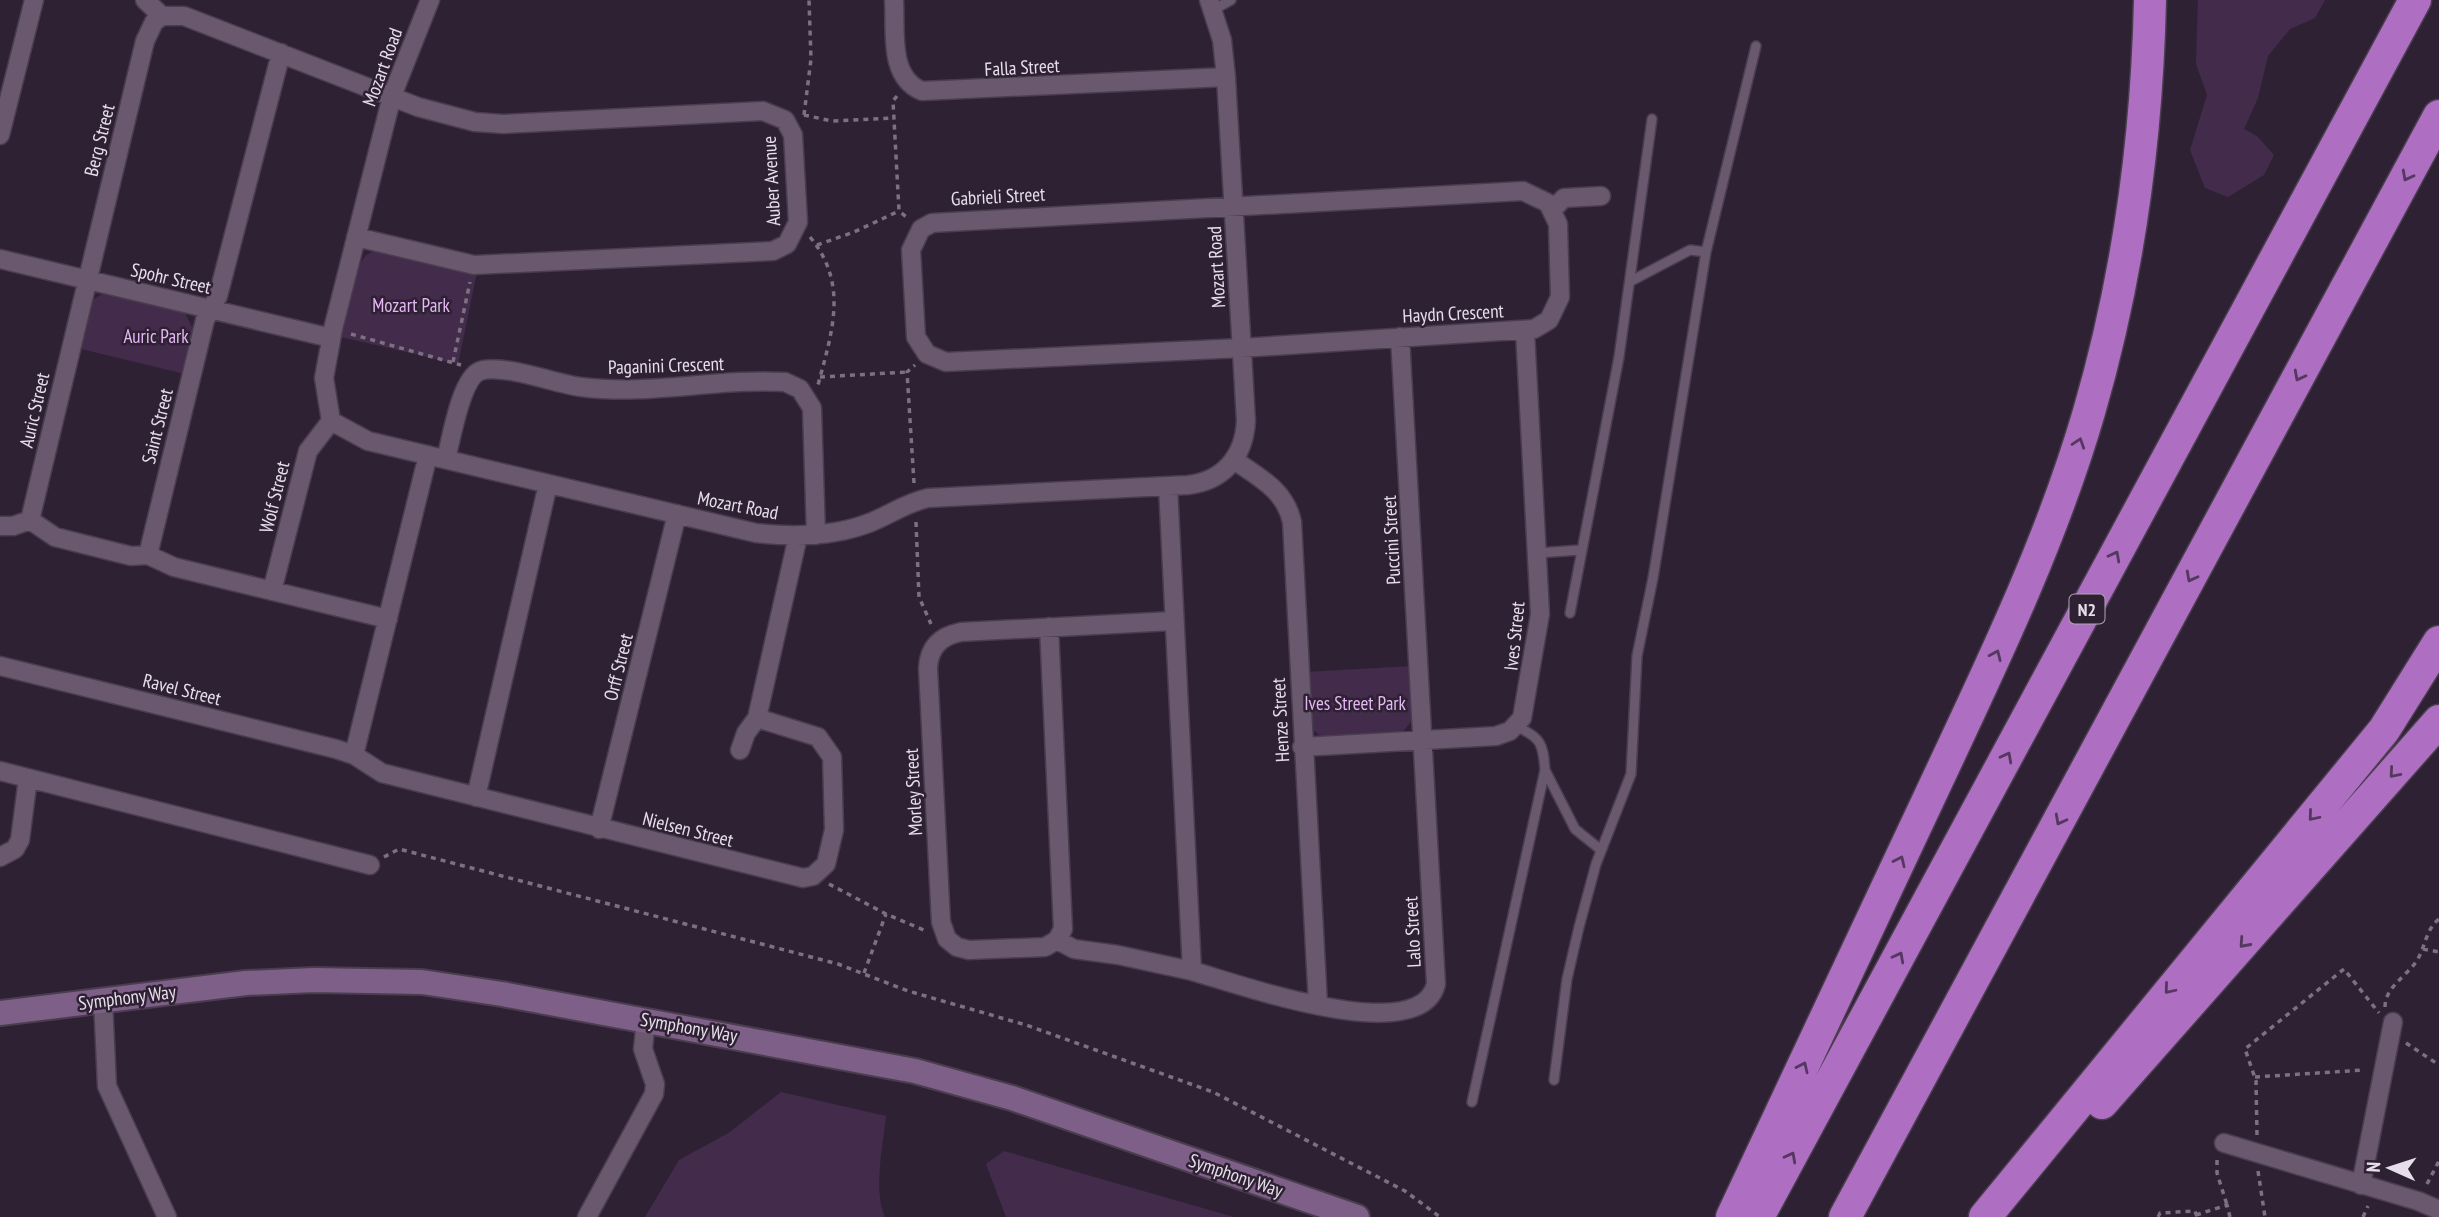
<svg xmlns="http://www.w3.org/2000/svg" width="2439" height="1217" font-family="'PT Sans Narrow',sans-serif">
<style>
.green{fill:#432b4b}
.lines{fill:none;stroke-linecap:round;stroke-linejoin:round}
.lane-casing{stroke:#493d4e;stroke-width:12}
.street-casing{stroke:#493d4e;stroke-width:21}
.secondary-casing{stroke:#493d4e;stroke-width:28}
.highway-casing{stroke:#493d4e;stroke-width:35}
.path{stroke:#7c7181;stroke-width:3.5;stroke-dasharray:5 5;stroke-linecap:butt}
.lane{stroke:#69586e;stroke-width:9}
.street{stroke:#69586e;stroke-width:18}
.secondary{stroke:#7e5f87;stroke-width:24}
.highway{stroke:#ae6fc2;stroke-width:32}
.oneway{stroke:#55385f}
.labels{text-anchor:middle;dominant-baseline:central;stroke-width:5;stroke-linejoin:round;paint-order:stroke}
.shield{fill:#2f2134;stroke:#b0a5b4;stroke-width:2}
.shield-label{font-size:18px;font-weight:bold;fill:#e7deeb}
.street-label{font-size:19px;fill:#e7deeb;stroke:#2f2134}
.park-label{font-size:19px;fill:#e5b7f5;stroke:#2f2134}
</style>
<rect width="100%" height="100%" fill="#2f2134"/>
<path class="green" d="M2198 0H2325L2315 18 2290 29 2268 56 2258 98 2244 129 2257 136 2274 155 2264 175 2228 197 2205 188 2190 150 2207 95 2196 64Z
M377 250 477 272 458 364 341 337 359 265 366 255Z
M102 294 185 313 195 333 185 374 77 348 91 301Z
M1412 666 1414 718 1401 734 1322 737 1313 730 1306 672Z
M781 1092 886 1116C883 1144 873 1192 885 1217H645L679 1160 730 1132Z
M1004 1151 1234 1217H1235H1006L986 1164Z"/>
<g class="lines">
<g class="lane-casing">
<path id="lane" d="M1213 10 1231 0
M1631 281 1690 250 1706 252
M1537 553 1580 550
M1570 613 1619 357 1652 119
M1545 770 1575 829 1601 850
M1554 1080 1567 979 1579 927 1596 864 1631 774 1637 656 1653 578 1706 252 1756 46
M1472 1102 1545 770C1543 743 1541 738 1516 726"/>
</g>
<g class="street-casing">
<path id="street" d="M145 0 162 16
M894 0C896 31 888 77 922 91L1226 77
M0 135 34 0
M1523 191 1548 203 1558 224 1560 297 1549 320 1534 329 1241 348 946 362 927 354 916 337 911 250 921 229 932 223Z
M1553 209 1564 198 1601 196
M0 259 331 338
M331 421 368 441 756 533C794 537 833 537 869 523 890 515 905 503 928 498L1188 485C1223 481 1244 457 1246 421L1226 77 1222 40 1209 0
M331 421 324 378 333 329 392 96 430 0
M446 459C451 440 461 378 480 371 502 363 556 384 581 387 649 396 717 378 785 382L800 389 812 408 816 535
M1234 460C1260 478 1285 490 1292 522L1318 1005
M1168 486 1192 971C1236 983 1420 1050 1436 984L1400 337
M30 520 55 537 131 556 148 555 174 567 388 619
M0 526H13L30 520 145 41 154 22 162 16H184L418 107 475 122 503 124 763 111 785 120 793 135 798 222 787 244 773 251 474 265 356 237
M148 555 205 320 218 296 281 53
M272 591 308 451 331 421
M1049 627 1063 929 1057 940 1045 947 969 950 957 947 947 939 941 922 928 668C929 647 941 636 961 632L1173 621
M0 666 336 749 354 755 382 773 803 878 813 876 826 864 834 830 832 757 818 737 757 718 798 536
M1302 747 1496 736 1510 731 1522 718 1540 614 1525 331
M740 750 746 733 757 718
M354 755 428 455
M0 771 370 865
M476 797 548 484
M599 829 677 514
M0 857 15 849 20 840 28 778
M1057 940 1074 949 1118 955 1192 971
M103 1000 107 1086 167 1217
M2224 1143 2418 1201 2439 1210
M2361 1185 2393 1022
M587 1217 654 1094 655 1084 643 1049 646 1019"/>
</g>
<g class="secondary-casing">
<path id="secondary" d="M0 1013 246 983 314 980 422 982 502 994 915 1071 1012 1098 1357 1217"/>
</g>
<g class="highway-casing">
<path id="highway" d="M2102 1103 2439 721
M1732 1217C1798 1077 1863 937 1929 798 1988 672 2050 546 2089 412 2128 278 2147 139 2150 0
M1758 1217 2415 0
M1845 1217 2439 116
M1985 1217 2384 730 2439 642"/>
</g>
<path class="path" d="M897 96 893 101 899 211 909 219
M804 115 811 59 809 0
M804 115 832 121 894 118
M810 237C849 284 832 332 818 385
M817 245 854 232 899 211
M351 334 461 365
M453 362 470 282
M820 377 907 372
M914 483 907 372 915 365
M916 522 919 597 931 624
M384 857 399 849 838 964 908 991 1026 1025 1213 1092 1405 1191 1440 1217
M829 884 886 914 926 931
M2423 949 2439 952
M864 973 886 914
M2385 1007C2385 988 2405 977 2416 962 2426 947 2425 930 2439 919
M2406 1043 2439 1065
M2255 1077 2364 1070
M2257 1135 2256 1081 2245 1049 2344 969 2379 1013
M2217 1160V1173L2227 1205
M2258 1171 2265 1217
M2427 1184 2439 1161
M2196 1215 2227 1205 2230 1217
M2158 1217 2160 1213 2195 1211 2197 1217
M2363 1217 2368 1206"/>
<use href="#lane" class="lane"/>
<use href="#street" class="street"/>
<use href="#secondary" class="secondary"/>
<use href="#highway" class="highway"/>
</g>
<defs><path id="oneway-chevron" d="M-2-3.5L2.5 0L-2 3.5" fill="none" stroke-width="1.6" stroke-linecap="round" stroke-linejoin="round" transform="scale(1.75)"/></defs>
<g class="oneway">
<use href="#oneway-chevron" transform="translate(2407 176) rotate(118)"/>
<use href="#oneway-chevron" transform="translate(2299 376) rotate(118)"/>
<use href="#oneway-chevron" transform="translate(2079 443) rotate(-72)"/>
<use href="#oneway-chevron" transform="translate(2115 556) rotate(-62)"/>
<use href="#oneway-chevron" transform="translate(2191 577) rotate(118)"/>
<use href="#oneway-chevron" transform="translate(1996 655) rotate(-66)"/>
<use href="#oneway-chevron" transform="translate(2007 757) rotate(-62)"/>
<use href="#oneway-chevron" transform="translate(2394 773) rotate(131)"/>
<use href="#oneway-chevron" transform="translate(2313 816) rotate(130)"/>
<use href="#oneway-chevron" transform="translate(2060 820) rotate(118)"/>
<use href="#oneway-chevron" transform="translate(1900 861) rotate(-65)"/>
<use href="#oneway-chevron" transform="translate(2244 943) rotate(132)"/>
<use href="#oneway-chevron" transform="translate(1899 957) rotate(-62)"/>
<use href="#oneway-chevron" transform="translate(2169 989) rotate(130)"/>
<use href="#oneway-chevron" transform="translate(1803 1067) rotate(-65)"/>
<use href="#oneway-chevron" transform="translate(1791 1157) rotate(-62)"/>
</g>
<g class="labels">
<rect class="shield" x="2069.5" y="594.5" width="35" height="29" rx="5"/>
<g class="shield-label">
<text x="2087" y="609">N2</text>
</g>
<g class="street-label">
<text transform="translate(382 67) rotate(-70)">Mozart Road</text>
<text transform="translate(1022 67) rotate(-3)">Falla Street</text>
<text transform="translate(99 140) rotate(-76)">Berg Street</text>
<text transform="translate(771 181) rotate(-93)">Auber Avenue</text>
<text transform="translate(998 196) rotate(-3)">Gabrieli Street</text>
<text transform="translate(1216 267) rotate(-93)">Mozart Road</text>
<text transform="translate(171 278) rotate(13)">Spohr Street</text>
<text transform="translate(1453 313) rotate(-3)">Haydn Crescent</text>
<text transform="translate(666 365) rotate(-2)">Paganini Crescent</text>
<text transform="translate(34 410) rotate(-77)">Auric Street</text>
<text transform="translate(157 426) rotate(-76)">Saint Street</text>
<text transform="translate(274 497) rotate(-76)">Wolf Street</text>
<text transform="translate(738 505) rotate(11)">Mozart Road</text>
<text transform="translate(1391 540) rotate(-93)">Puccini Street</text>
<text transform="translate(1514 636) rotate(-84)">Ives Street</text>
<text transform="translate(618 667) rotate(-76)">Orff Street</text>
<text transform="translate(182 689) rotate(14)">Ravel Street</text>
<text transform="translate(1280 720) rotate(-93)">Henze Street</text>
<text transform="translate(913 792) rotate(-93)">Morley Street</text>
<text transform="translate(688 829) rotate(14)">Nielsen Street</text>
<text transform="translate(1412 932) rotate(-93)">Lalo Street</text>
<text transform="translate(127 997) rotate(-7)">Symphony Way</text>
<text transform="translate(689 1027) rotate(10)">Symphony Way</text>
<text transform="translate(1236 1175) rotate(19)">Symphony Way</text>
</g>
<g class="park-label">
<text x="411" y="305">Mozart Park</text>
<text x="156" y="336">Auric Park</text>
<text x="1355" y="703">Ives Street Park</text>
</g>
</g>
<g transform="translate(2390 1168) rotate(273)" stroke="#2f2134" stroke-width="5" paint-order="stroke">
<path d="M0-5L12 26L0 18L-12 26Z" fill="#e7deeb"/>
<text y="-10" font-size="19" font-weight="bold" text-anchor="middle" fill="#e7deeb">N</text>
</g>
</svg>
